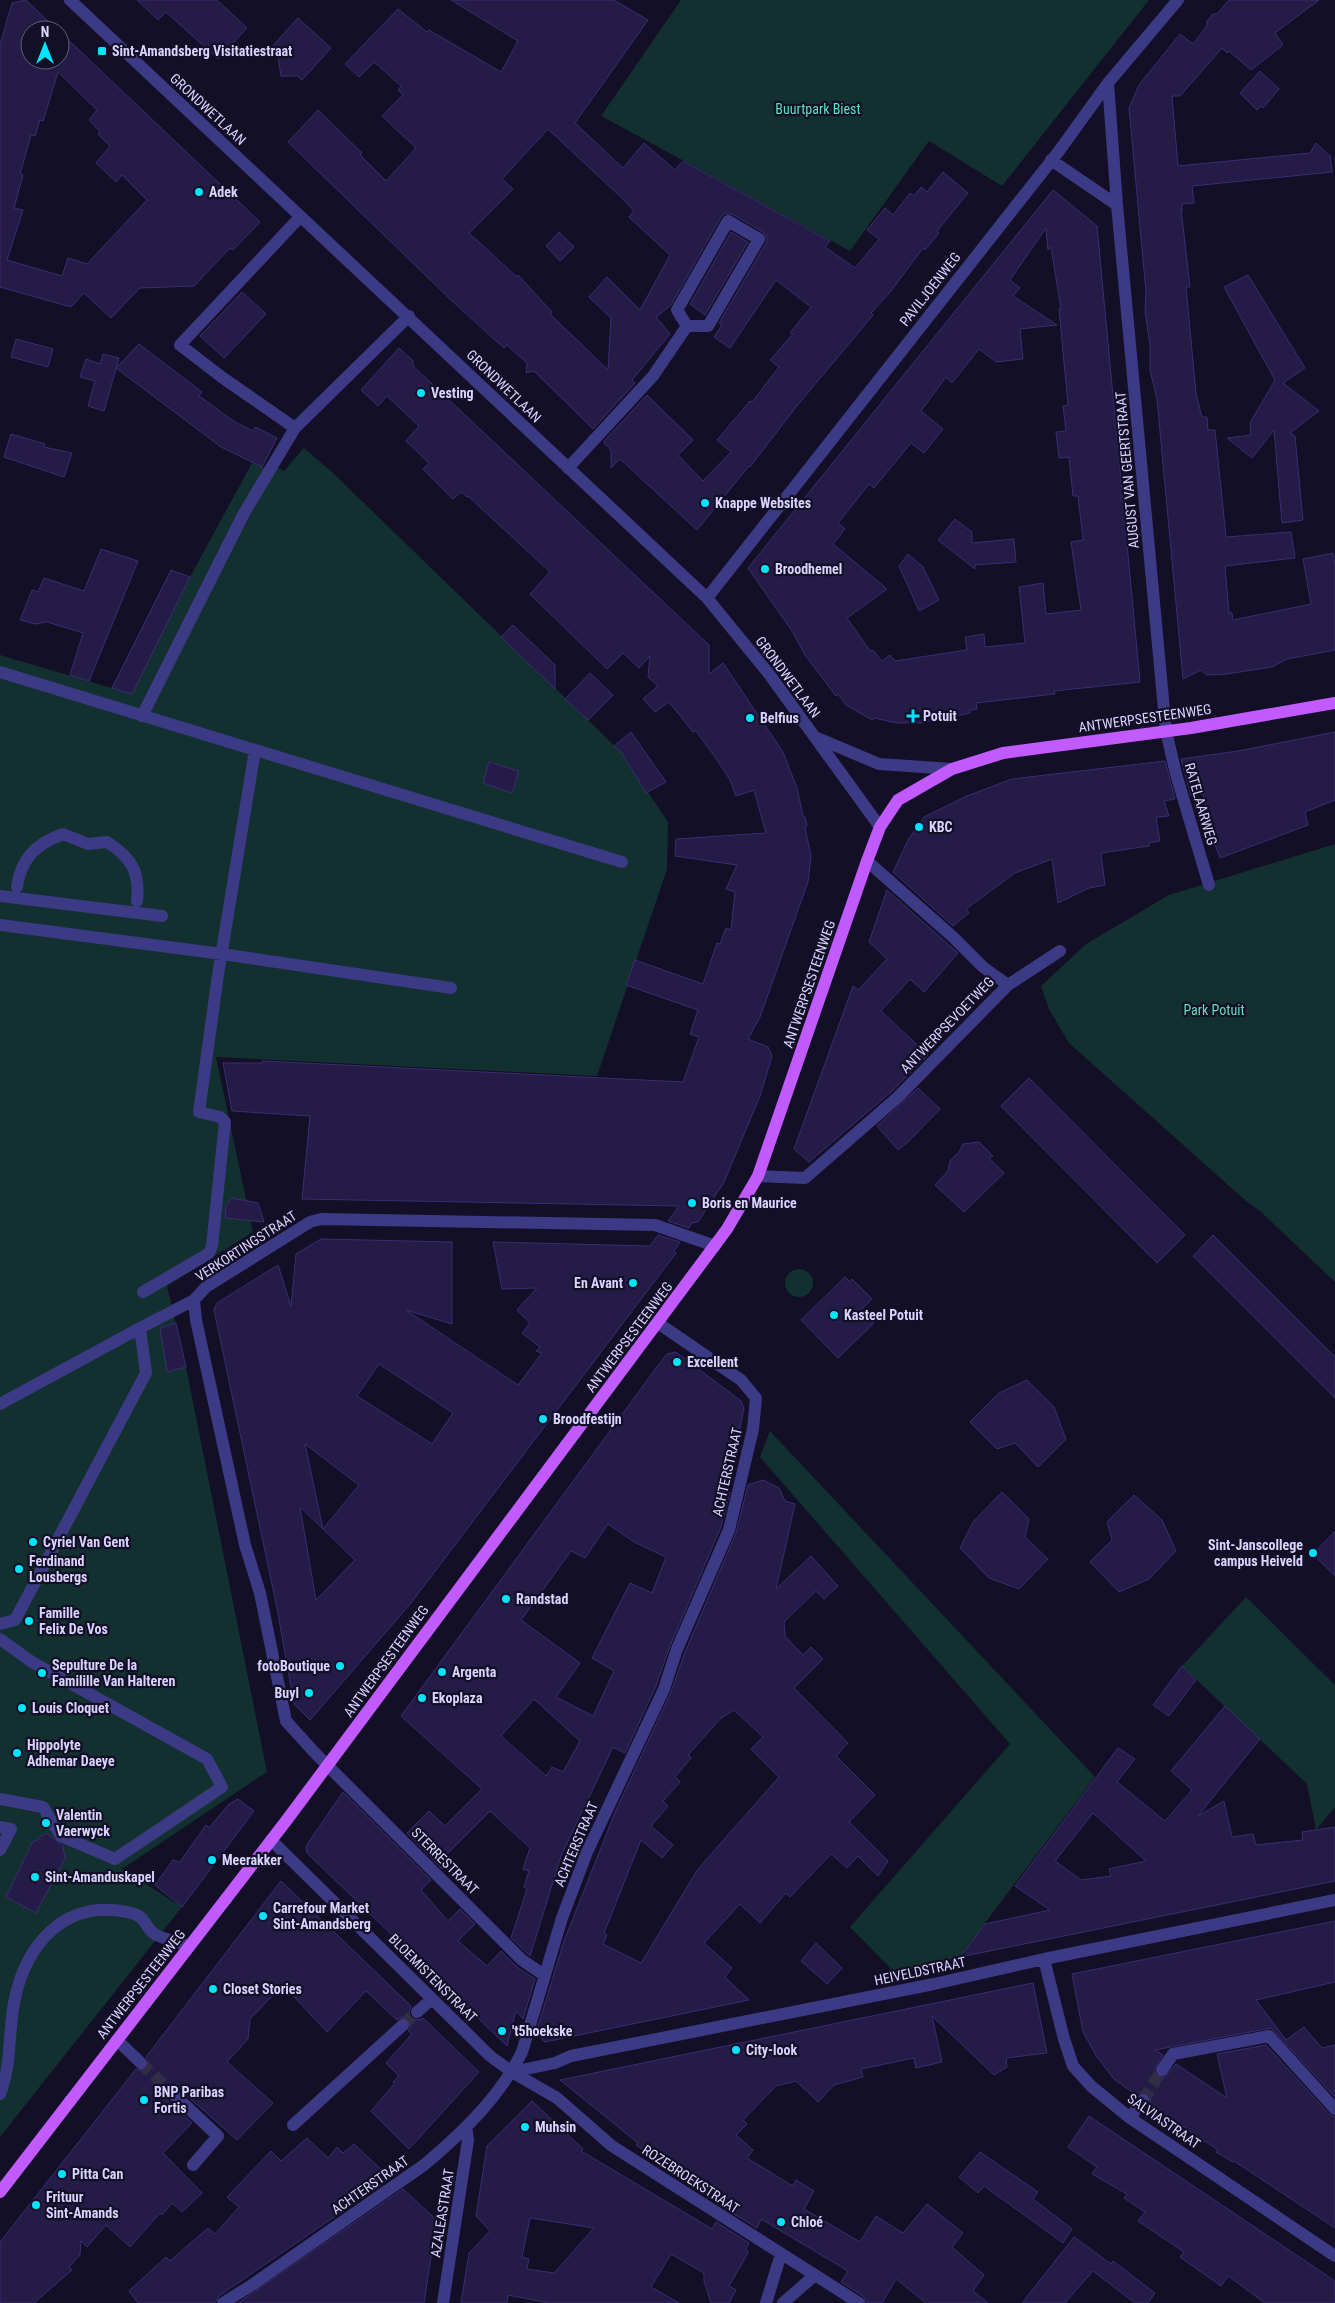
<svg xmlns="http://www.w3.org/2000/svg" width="1335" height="2303" font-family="'Roboto Condensed',sans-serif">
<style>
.green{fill:#12302f}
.building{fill:#241b47;stroke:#3b2d73;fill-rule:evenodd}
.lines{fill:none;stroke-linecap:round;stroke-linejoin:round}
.minor-tunnel{stroke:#312d47;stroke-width:12;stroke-dasharray:12 6;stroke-linecap:butt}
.minor{stroke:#3d3a85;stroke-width:12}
.major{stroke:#c25bff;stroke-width:12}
.poi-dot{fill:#00e5ff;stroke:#130f26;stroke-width:2}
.labels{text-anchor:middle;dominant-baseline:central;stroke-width:4.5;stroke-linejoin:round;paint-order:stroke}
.poi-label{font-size:14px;font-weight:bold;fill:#d9d4ff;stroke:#130f26;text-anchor:start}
.street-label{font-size:14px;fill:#d9d4ff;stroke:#130f26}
.park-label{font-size:14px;fill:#5fe0c0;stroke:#130f26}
</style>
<rect width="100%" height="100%" fill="#130f26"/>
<path class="green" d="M681 0H1149L1002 186 929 141 850 251 601 116Z
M304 448 334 474 622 753 668 822 667 869 597 1076 216 1057 253 1232 167 1286 186 1367 267 1772 122 1869 182 1907 0 2137V655L132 694 190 577 252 463 265 468 273 465 284 471Z
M1335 844V1282L1260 1211 1246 1201 1069 1043 1049 1009 1041 986 1086 944 1169 895Z
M785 1283a14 14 0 1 1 28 0a14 14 0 1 1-28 0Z
M770 1431 1095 1777 964 1951 968 1955 895 1973 850 1927 1010 1744 760 1457Z
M1246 1597 1335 1685V1807L1316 1830 1307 1784 1182 1666Z"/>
<path class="building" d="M26 0 57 30H30V60H60V32L260 222 233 250 230 248 194 286 140 288 111 318 84 293 71 307 0 287V45L12 3ZM58 72 97 110 89 120 100 132 98 134 110 146 96 163 116 182 122 175 147 200 87 264 68 258 62 276 7 260 23 210 14 208 23 175 20 174 31 135 35 136 40 120 43 121Z
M137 0H217L247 28 218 59 166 12 158 20Z
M451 0H614L648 20 575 123 623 168 644 143 675 170 683 161 830 241 825 247 855 268 879 239 867 230 885 208 893 215 910 193 914 196 921 187 927 192 943 172 968 193 937 231 939 233 925 250 923 248 891 291 871 313 873 315 796 407 750 467 749 466 697 530 620 459 611 468V450L604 443 605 440 647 395 693 440 678 455 703 481 731 452 717 440 750 401 752 402 779 367 770 360 793 334 790 333 811 307 776 280 730 348 714 337 722 325 719 323 766 243 767 239 763 232 732 214H724L721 217 671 305 656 317 670 334 632 380 635 383 593 429 534 371 526 373 527 363 507 345 504 348 451 300 288 142 318 110 362 153 360 155 386 181 416 148 382 116 403 95 398 90 401 86 374 62 359 77 345 64 398 9 427 32 429 30 501 72 518 41ZM548 129 624 200 634 211 629 217 670 255 640 310 607 277 589 297 611 318 608 370 550 314 552 312 518 275 517 277 469 233 513 189 502 179Z
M1229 0H1319L1275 33 1283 45 1251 70 1229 51 1227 53 1222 48 1180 96H1172L1178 166 1310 153 1316 143 1330 156 1332 172 1192 186 1194 203 1182 204V211L1181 208 1190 287H1186L1196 394 1202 417H1207L1208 430H1215L1226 537 1291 532 1295 558 1225 566 1229 613H1232L1233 620 1311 604 1303 559 1333 553 1335 564V650L1287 659 1272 667 1227 674 1207 675 1201 670 1183 679 1157 399 1150 370V345L1145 311 1146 292 1129 108 1139 85 1180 34 1193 44 1207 26V21L1213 14H1217Z
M298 18 331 48 302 80 298 76H281L278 57 269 50Z
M1260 71 1279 89 1263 108 1261 106 1257 110 1240 93Z
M1053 190 1097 226 1140 682 1054 691 1055 694 976 703 977 709 970 710V713L922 723H897L874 718 872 720 846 705 838 694 836 696 805 655 792 631 748 568ZM1046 228 1048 250 1051 247 1061 309H1059L1068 405 1063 406 1066 431 1056 432 1059 458 1069 457 1073 496H1078L1083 540 1071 542 1081 610 1046 614 1043 583 1019 587 1025 643 985 647 984 634 965 637 967 650 895 661 890 655 882 661 873 650 870 651 847 618 887 589 833 544 845 529 838 523 869 484 874 488 911 443 924 453 943 429 921 411 946 377 952 383 979 349 996 362 1023 359 1020 329 1057 325 1013 296 1020 288 1010 280Z
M559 232 574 247 560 261 546 246Z
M731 232 748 242 705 315 690 304Z
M1248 275 1305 368 1283 383 1319 411 1290 433 1295 436 1303 520 1282 523 1274 430 1252 458 1227 438 1251 435 1250 423 1275 380 1224 287Z
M242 292 266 314 224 358 200 336Z
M16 339 53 349 48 367 11 357Z
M139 344 202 392 199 396 235 422 253 431 255 427 277 438 262 467 221 447 116 368Z
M399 348 413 361V366L709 645V674L723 663 783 752 797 788 803 816 805 817 807 826 805 828 811 856 808 882 760 1017 748 1039 768 1047 772 1056 760 1096 724 1182 698 1222 692 1223 689 1228 668 1221 679 1206 302 1199 310 1116 232 1111 223 1063H262V1061L683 1082 699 1037 690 1034 698 1010 626 985 635 960 703 984 717 943 720 944 726 928 731 930 735 892 726 889 737 865 675 856 676 839 766 833 754 790 736 796 730 780 715 757 696 731 693 732 669 702 655 712 643 699 658 686 648 677 650 656 639 668 623 653 607 669 530 594 550 572 468 496 467 497 461 492 453 499 423 469 429 463 406 441 419 426 387 396 378 406 361 390Z
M103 354 119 358 104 411 88 406 95 381 80 377 86 359 100 364Z
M11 434 45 444 44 447 72 453 64 477 4 457Z
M955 519 972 532V543L1014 539 1016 562 975 565V569L938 540Z
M101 549 138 561 89 681 70 675 83 633 47 622 35 624 20 620 32 590 38 592 44 578 84 591Z
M908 554 923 567 939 600 919 611 899 566Z
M171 570 190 577 132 694 112 688Z
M513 625 555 665V689L501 637Z
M590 673 613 695 588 720 565 699Z
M631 732 666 782 646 793 622 753 614 746Z
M1335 732V800L1305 812 1308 825 1220 858 1211 834 1203 794 1191 796 1181 759 1238 751Z
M1165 761 1175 799 1164 801 1169 816 1156 817 1160 841 1149 843V846L1101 853 1105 885 1089 888 1058 903 1052 859 1015 873 966 909 969 913 953 926 893 872 908 840 924 817 967 796 1012 779Z
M489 762 519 771 512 793 483 783Z
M887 890 958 953 924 992 910 979 881 1011 928 1055 891 1092 809 1162 794 1149 853 986 858 990 887 959 869 942Z
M1029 1078 1185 1235 1157 1263 1001 1106Z
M918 1088 940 1109 908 1142 898 1150 877 1126Z
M979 1142 993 1156 989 1158 1004 1173 964 1212 935 1185 948 1171 950 1161 959 1152 963 1144Z
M232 1198 258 1203 264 1222 225 1218 226 1205Z
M658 1235 680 1242 674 1251 676 1253 411 1603 310 1720 294 1704 277 1608 214 1310 217 1303 278 1265 291 1306 296 1254 321 1239 452 1242V1324L406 1310 518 1385 542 1353 536 1351 540 1347 522 1333 530 1323 517 1310 537 1288 502 1289 493 1242 650 1246ZM379 1364 453 1413 432 1444 357 1396ZM305 1444 359 1485 323 1529 355 1560 316 1600 300 1507 323 1529Z
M1213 1235 1335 1357V1398L1193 1256Z
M845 1277 850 1282 852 1279 872 1299 859 1312 874 1323 838 1358 801 1320Z
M176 1323 186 1367 167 1372 160 1328Z
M676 1352 741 1401 744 1408 727 1493 730 1492 721 1527 670 1646 656 1686 625 1753 613 1747 561 1856 530 1956 511 1938 527 1889 524 1887 529 1871 523 1869 530 1848 490 1811 439 1862 444 1867 442 1869 407 1833 429 1811 445 1826 482 1789 401 1716 659 1364 667 1354ZM608 1524 634 1542 666 1557 652 1593 630 1583 592 1658 614 1671 593 1716 556 1697 580 1663 521 1620 571 1551 585 1558ZM534 1699 580 1741 563 1772 552 1767 546 1776 501 1736Z
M1027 1380 1054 1407 1066 1439 1038 1467 1015 1443 997 1449 970 1422 999 1393Z
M763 1480 779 1488 785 1501 795 1504 776 1589 811 1556 838 1586 824 1599 816 1591 784 1622 785 1636 803 1655 811 1647 823 1659 794 1688 848 1743 836 1756 875 1795 849 1822 888 1861 878 1876 858 1856 847 1868 831 1854 790 1897 786 1893 760 1923 740 1904 704 1943 732 1968 725 1977 749 2000 545 2042 536 2033 564 1941 616 1810 671 1692 685 1652 736 1533 748 1485ZM734 1710 763 1737 751 1749 779 1777 698 1869 641 1963 603 1944 607 1935 604 1933 641 1840 662 1858 673 1845 651 1826 668 1806 663 1801 680 1782 675 1777 691 1758 688 1755 720 1719Z
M1002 1492 1029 1519 1025 1537 1048 1559 1019 1589 989 1578 960 1548 973 1522Z
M1134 1495 1162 1520 1176 1551 1149 1579 1119 1592 1090 1562 1112 1540 1107 1522Z
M1335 1531V1576L1313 1554Z
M1182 1666 1196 1680 1169 1716 1153 1705Z
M1225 1706 1260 1739 1198 1816 1224 1801 1232 1837 1253 1834 1256 1845 1303 1840 1302 1832 1335 1827V1881L960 1957 985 1924 1050 1910 1015 1886 1118 1748 1135 1759 1117 1782 1165 1821 1192 1790 1171 1771ZM1093 1813 1146 1861 1109 1869 1111 1876 1081 1880 1055 1861Z
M343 1792 431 1880 421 1890 448 1921 460 1909 475 1924 458 1941 487 1966 501 1951 517 1967 535 1979 523 2019 516 2011 507 2046 307 1853 306 1846Z
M238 1799 254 1811 182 1907 155 1885 173 1860 180 1862 206 1825 209 1828 229 1804Z
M46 1833 63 1846 65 1858 36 1913 6 1897 32 1843Z
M281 1881 411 2006 409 2013 411 2018 418 2020 423 2018 479 2072 409 2149 371 2111 395 2083 393 2082 399 2076 386 2063 412 2034 408 2031 411 2027 409 2020 402 2017 397 2020 366 1991 327 2032 283 1985 250 2019 248 2039 227 2062 273 2103 237 2140 176 2086 168 2084 163 2090 165 2098 192 2123 163 2153 202 2193 182 2212 172 2203 162 2215 160 2213 130 2247 106 2225 87 2247 81 2241 80 2255 69 2267 72 2270 34 2303H0V2242L136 2069 143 2071 147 2068 149 2061 146 2057Z
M1335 1921V1982L1256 2000 1286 2040 1304 2027 1322 2048 1335 2045V2097L1271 2028 1155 2050 1163 2055 1154 2070 1158 2077H1165L1176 2064 1227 2098 1217 2054 1266 2045 1329 2114 1335 2117V2228L1234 2161 1233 2162 1216 2152 1218 2150 1150 2104 1151 2097 1147 2093 1140 2092 1136 2095 1114 2079 1097 2057 1083 2032 1072 1974Z
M816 1943 842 1968 827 1984 801 1961Z
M1033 1983 1047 2053 1006 2058 1007 2067 994 2075 932 2016 942 2062 916 2068 914 2058 861 2069 863 2077 834 2085 818 2102 796 2081 776 2086 743 2120 747 2124 736 2135 753 2150 747 2158 793 2186 796 2180 814 2191 804 2209 860 2242 876 2216 903 2233 927 2204 963 2233 952 2247 984 2275 973 2291 988 2303H926L896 2279 882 2303H867L863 2296 841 2282 848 2271 761 2219 757 2228 724 2208 727 2205 636 2145 638 2143 560 2080Z
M532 2101 583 2149 581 2151 712 2229 716 2222 749 2243 746 2249 748 2253 729 2286 736 2290 729 2303H711L704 2281V2273L671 2254 651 2287 679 2303H549L508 2295 507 2303H461L469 2253 490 2231 476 2216 487 2146ZM530 2218 550 2221 594 2228 554 2273 527 2269 529 2259 522 2257Z
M1089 2116 1335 2281V2303H1265L1228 2276 1221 2286 1180 2257 1184 2252 1138 2221 1145 2212 1124 2198 1127 2194 1092 2174 1097 2167 1068 2147Z
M307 2138 328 2158 337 2147 343 2153 354 2144 386 2174 385 2175 391 2178 219 2296 215 2303H138L129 2291 166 2257 170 2261 208 2228 215 2234 239 2207 227 2197 271 2151 281 2161Z
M980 2152 1038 2192 1033 2199 1072 2229 1063 2243 984 2186 978 2193 959 2177Z
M403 2189 442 2225 434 2253 432 2251 424 2303H238Z
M1074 2237 1111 2264 1113 2261 1155 2293 1148 2303H1135L1093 2271 1065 2303H1022Z"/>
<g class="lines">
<path class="minor-tunnel" d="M403 2025 417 2012
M141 2063 171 2092
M1143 2100 1162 2070"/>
<path class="minor" d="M70 0 707 598 769 674 880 827
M1108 83 1117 205 1166 731 1176 774 1209 885
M1051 160 1117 205
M300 217 180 345 223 378 295 428 409 316
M568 468 653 376 687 326 677 310 728 221 759 239 708 326H687
M707 598 1059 151 1108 83 1178 0
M0 672 622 862
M142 716 244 513 295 428
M815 737 879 764 952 769
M867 861 953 937 983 967 1008 985
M17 887C21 858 36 844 63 834L88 844 107 842C132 858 140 872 137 901
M0 896 162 916
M0 925 222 954 451 988
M758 1176 805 1178 897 1098 1008 985 1060 951
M143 1292 201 1258 209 1253 212 1246 225 1122 220 1117 199 1112 218 975 255 750
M0 1404 140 1328
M0 1624 15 1620 146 1373 140 1328 194 1300
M0 1639 32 1662 207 1759 222 1787 115 1859 61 1836 43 1807 0 1799
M0 1827 11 1829 0 1850
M271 1840 490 2056 512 2072 557 2098 612 2146 859 2303
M1044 1959 1064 2039 1073 2066 1091 2086 1130 2118 1335 2256
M544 1975 522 1960 314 1752 286 1721 260 1593 245 1545 196 1320 194 1300 206 1287 310 1222 321 1219 655 1225 715 1246
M417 2012 432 1999
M117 2040 141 2063
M1162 2070 1173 2054 1269 2036 1335 2109
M512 2072 555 2063 571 2056 934 1984 1044 1959 1335 1900
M171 2092 218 2136 193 2165
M0 2094C12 2063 8 2035 14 2003 25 1945 64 1899 127 1912 147 1916 142 1923 153 1933 159 1938 181 1943 189 1946
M1130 2118 1143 2100
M293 2125 403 2025
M223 2303 252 2285 424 2165C462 2133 500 2097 522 2052L562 1918 587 1852 664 1689 677 1649 729 1530 753 1429 756 1398 741 1380 658 1323
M443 2303 468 2140 466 2127
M766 2303 781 2254
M783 2303 815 2275"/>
<path class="major" d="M0 2192 286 1821 727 1229 758 1176 867 861 880 827 898 800 952 769 1003 753 1191 728 1335 703"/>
</g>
<g class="poi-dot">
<rect x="97" y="46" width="10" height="10" rx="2.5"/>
<circle cx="199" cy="192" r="5"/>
<circle cx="421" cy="393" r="5"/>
<circle cx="705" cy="503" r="5"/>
<circle cx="765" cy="569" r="5"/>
<path d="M910.5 708.5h5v5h5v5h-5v5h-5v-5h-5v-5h5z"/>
<circle cx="750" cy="718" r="5"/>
<circle cx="919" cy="827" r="5"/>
<circle cx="692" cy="1203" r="5"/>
<circle cx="633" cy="1283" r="5"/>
<circle cx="834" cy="1315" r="5"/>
<circle cx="677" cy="1362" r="5"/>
<circle cx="543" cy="1419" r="5"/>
<circle cx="33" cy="1542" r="5"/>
<circle cx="1313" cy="1553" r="5"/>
<circle cx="19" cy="1569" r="5"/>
<circle cx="506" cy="1599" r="5"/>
<circle cx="29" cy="1621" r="5"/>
<circle cx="340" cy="1666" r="5"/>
<circle cx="442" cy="1672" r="5"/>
<circle cx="42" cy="1673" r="5"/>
<circle cx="309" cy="1693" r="5"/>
<circle cx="422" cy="1698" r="5"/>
<circle cx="22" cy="1708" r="5"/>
<circle cx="17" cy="1753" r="5"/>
<circle cx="46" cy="1823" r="5"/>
<circle cx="212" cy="1860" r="5"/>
<circle cx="35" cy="1877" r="5"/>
<circle cx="263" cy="1916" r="5"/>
<circle cx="213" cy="1989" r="5"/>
<circle cx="502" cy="2031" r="5"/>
<circle cx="736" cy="2050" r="5"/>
<circle cx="144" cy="2100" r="5"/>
<circle cx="525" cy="2127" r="5"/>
<circle cx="62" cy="2174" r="5"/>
<circle cx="36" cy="2205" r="5"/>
<circle cx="781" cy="2222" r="5"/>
</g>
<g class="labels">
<g class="poi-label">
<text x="112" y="51">Sint-Amandsberg Visitatiestraat</text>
<text x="209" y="192">Adek</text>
<text x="431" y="393">Vesting</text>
<text x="715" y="503">Knappe Websites</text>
<text x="775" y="569">Broodhemel</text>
<text x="923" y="716">Potuit</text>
<text x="760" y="718">Belfius</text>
<text x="929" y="827">KBC</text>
<text x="702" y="1203">Boris en Maurice</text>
<text x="623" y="1283" text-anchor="end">En Avant</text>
<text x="844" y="1315">Kasteel Potuit</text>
<text x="687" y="1362">Excellent</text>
<text x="553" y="1419">Broodfestijn</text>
<text x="43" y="1542">Cyriel Van Gent</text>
<text x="1303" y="1545" text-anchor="end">Sint-Janscollege<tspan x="1303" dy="16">campus Heiveld</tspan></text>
<text x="29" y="1561">Ferdinand<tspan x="29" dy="16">Lousbergs</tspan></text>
<text x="516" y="1599">Randstad</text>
<text x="39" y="1613">Famille<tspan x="39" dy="16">Felix De Vos</tspan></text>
<text x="52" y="1665">Sepulture De la<tspan x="52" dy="16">Familille Van Halteren</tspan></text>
<text x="330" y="1666" text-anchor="end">fotoBoutique</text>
<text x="452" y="1672">Argenta</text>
<text x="299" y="1693" text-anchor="end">Buyl</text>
<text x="432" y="1698">Ekoplaza</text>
<text x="32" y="1708">Louis Cloquet</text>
<text x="27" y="1745">Hippolyte<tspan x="27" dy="16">Adhemar Daeye</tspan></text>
<text x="56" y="1815">Valentin<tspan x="56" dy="16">Vaerwyck</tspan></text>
<text x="222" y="1860">Meerakker</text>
<text x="45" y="1877">Sint-Amanduskapel</text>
<text x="273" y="1908">Carrefour Market<tspan x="273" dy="16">Sint-Amandsberg</tspan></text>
<text x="223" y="1989">Closet Stories</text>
<text x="512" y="2031">'t5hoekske</text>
<text x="746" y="2050">City-look</text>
<text x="154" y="2092">BNP Paribas<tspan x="154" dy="16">Fortis</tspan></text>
<text x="535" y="2127">Muhsin</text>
<text x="72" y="2174">Pitta Can</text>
<text x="46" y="2197">Frituur<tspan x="46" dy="16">Sint-Amands</tspan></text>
<text x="791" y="2222">Chloé</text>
</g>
<g class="street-label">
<text transform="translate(208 109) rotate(43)">GRONDWETLAAN</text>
<text transform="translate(930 289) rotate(-52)">PAVILJOENWEG</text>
<text transform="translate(504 386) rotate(44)">GRONDWETLAAN</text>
<text transform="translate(1127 470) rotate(-95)">AUGUST VAN GEERTSTRAAT</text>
<text transform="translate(788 677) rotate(53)">GRONDWETLAAN</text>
<text transform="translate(1145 718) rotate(-8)">ANTWERPSESTEENWEG</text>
<text transform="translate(1201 804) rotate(74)">RATELAARWEG</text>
<text transform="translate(809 984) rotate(-71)">ANTWERPSESTEENWEG</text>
<text transform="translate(947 1025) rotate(-46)">ANTWERPSEVOETWEG</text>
<text transform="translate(246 1246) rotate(-33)">VERKORTINGSTRAAT</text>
<text transform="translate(629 1337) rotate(-53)">ANTWERPSESTEENWEG</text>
<text transform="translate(727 1472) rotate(-77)">ACHTERSTRAAT</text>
<text transform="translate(386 1661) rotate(-54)">ANTWERPSESTEENWEG</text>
<text transform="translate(576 1844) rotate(-67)">ACHTERSTRAAT</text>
<text transform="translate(445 1861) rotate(45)">STERRESTRAAT</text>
<text transform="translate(920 1971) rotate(-12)">HEIVELDSTRAAT</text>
<text transform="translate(433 1978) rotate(45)">BLOEMISTENSTRAAT</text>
<text transform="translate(141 1984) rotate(-52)">ANTWERPSESTEENWEG</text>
<text transform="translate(1164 2121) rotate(35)">SALVIASTRAAT</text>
<text transform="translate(691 2179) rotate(33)">ROZEBROEKSTRAAT</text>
<text transform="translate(370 2185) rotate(-35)">ACHTERSTRAAT</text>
<text transform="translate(442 2213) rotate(-81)">AZALEASTRAAT</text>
</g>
<g class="park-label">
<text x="818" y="109">Buurtpark Biest</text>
<text x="1214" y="1010">Park Potuit</text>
</g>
</g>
<g transform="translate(45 45)"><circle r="24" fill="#130f26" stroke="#625e7d"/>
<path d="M0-4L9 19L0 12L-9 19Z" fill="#00e5ff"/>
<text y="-8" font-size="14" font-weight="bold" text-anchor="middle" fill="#d9d4ff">N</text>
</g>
</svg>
